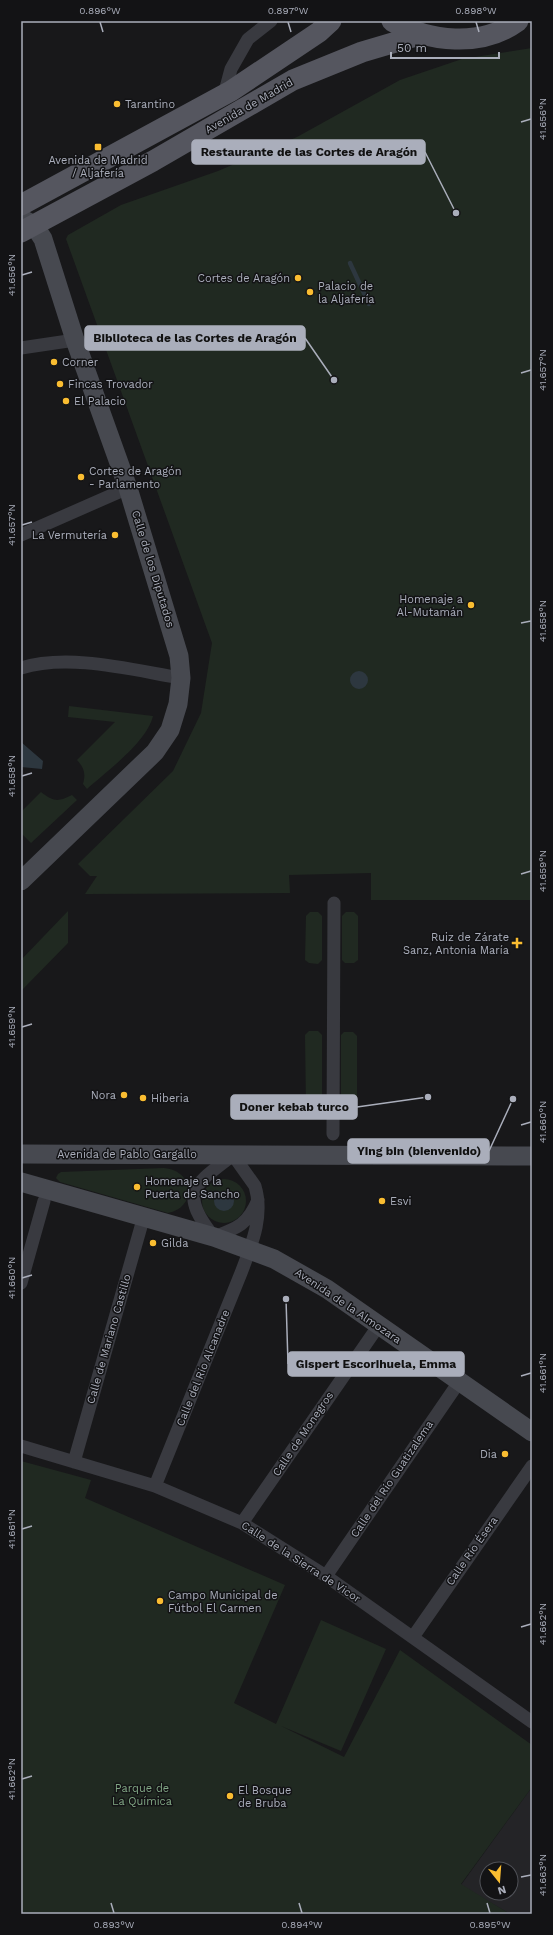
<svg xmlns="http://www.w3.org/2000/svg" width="553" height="1935" font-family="'Work Sans',sans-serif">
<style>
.built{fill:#242427;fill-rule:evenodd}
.green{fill:#202921}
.water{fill:#2d373f}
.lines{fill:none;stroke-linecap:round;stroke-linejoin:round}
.stream{stroke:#2d373f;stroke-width:4.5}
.street{stroke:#393a40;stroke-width:13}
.secondary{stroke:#474950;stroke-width:19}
.primary{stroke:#55565f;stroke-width:21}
.ticks{fill:none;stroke:#aaaebb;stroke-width:1.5}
.poi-dot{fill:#fabd31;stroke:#131315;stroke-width:1.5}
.labels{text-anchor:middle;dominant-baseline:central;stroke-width:3;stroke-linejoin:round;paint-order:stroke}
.poi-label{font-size:11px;fill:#aaaebb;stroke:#131315;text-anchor:start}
.street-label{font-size:11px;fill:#aaaebb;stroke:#131315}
.park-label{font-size:11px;fill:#80a684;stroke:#131315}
.leader{fill:none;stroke:#aaaebb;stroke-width:1.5}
.callout-dot{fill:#aaaebb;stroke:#131315;stroke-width:1.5}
.callout{fill:#aaaebb;stroke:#aaaebb;stroke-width:1.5}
.callout-label{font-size:12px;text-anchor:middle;font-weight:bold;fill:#111}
.neatline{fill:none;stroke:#aaaebb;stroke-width:1.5}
.ticks-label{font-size:10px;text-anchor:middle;fill:#aaaebb}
</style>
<rect width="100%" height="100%" fill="#18181a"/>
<path class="built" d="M532 1787V1914H510L461 1885ZM487 1869H511V1893H487Z"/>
<path class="green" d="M532 48V900H371V873L289 875 290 893 85 894 97 876H90L78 864 173 771 201 713 212 643 66 239 68 235 121 205 218 171 297 137 400 80 462 59Z
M69 706 153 716C147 742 107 771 87 789L83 784C86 773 84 768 77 760L115 722 68 717Z
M41 792C54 802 58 802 72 795L77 800 31 843 21 833V812Z
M68 911V943L23 989H21V960Z
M310 912H318L322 916V960L318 964 309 963 305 960 306 916Z
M346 912H354L358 916V960L354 963H345L342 960V916Z
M309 1031H318L322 1035V1107L318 1111H309L306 1107 305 1035Z
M344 1032H353L357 1036V1107L353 1111H344L341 1107V1035Z
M164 1168C195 1171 197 1207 168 1213L60 1182 56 1178 58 1174 61 1172Z
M202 1201a22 22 0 1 1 44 0a22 22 0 1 1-44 0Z
M21 1461 91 1480 85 1498 285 1585 234 1703 276 1724 321 1620 386 1649 341 1751 281 1726 344 1757 400 1650 532 1745V1787L461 1884 510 1914H21Z"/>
<path class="water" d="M350 680a9 9 0 1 1 18 0a9 9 0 1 1-18 0Z
M21 742 43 761 42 769 21 767Z
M214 1201a10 10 0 1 1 20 0a10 10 0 1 1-20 0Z"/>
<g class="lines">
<path class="stream" d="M350 263 369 304"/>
<path class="street" d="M224 95 231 69 248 39 271 21
M21 348 75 340
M21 535 128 488
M21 668C69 653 132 670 181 678
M333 1134 334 903
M21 1283 44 1201
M21 1446 155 1486 242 1523 326 1576 532 1722
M74 1462 144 1216
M155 1486 241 1273C252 1244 264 1216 255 1186L233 1155C194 1185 178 1192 214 1237 238 1228 248 1224 258 1200
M242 1523 379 1325
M326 1576 459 1382
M413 1637 532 1466"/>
<path class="secondary" d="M21 218 34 225 43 239 75 340 128 488 179 656 181 678 178 704 170 730 155 752 21 881
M21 1154 532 1156
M21 1182 214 1237 274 1259 327 1289 532 1432"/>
<path class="primary" d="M392 21C429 42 481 48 518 21
M21 205 231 91 319 32 331 21
M21 232 153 161 293 80 362 52 423 34"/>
</g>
<path class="ticks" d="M100 22 103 32M288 22 291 32M476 22 479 32M521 122 531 119M22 275 32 272M521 373 531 370M22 525 32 522M521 623 531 621M22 776 32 773M521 874 531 871M22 1027 32 1024M521 1125 531 1122M22 1278 32 1275M521 1376 531 1373M22 1529 32 1526M521 1627 531 1624M22 1779 32 1776M521 1877 531 1875M111 1903 114 1913M299 1903 302 1913M487 1903 490 1913"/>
<g class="poi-dot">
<circle cx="117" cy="104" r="4"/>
<rect x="94" y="143" width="8" height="8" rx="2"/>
<circle cx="298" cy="278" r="4"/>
<circle cx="310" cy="292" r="4"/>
<circle cx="54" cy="362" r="4"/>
<circle cx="60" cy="384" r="4"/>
<circle cx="66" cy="401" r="4"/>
<circle cx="81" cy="477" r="4"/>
<circle cx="115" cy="535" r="4"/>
<circle cx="471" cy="605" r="4"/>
<path d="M515 937h4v4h4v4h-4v4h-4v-4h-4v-4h4z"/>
<circle cx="124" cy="1095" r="4"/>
<circle cx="143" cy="1098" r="4"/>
<circle cx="137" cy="1187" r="4"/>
<circle cx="382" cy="1201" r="4"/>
<circle cx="153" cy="1243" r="4"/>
<circle cx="505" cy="1454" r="4"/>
<circle cx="160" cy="1601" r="4"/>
<circle cx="230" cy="1796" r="4"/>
</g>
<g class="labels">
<g class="poi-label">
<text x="125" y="104">Tarantino</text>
<text x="98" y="160" text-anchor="middle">Avenida de Madrid<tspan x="98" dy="13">/ Aljafería</tspan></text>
<text x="290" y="278" text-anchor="end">Cortes de Aragón</text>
<text x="318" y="286">Palacio de<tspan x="318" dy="13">la Aljafería</tspan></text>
<text x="62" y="362">Corner</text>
<text x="68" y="384">Fincas Trovador</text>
<text x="74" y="401">El Palacio</text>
<text x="89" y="471">Cortes de Aragón<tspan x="89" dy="13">- Parlamento</tspan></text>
<text x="107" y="535" text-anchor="end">La Vermutería</text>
<text x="463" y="599" text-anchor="end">Homenaje a<tspan x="463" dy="13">Al-Mutamán</tspan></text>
<text x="509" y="937" text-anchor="end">Ruiz de Zárate<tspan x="509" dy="13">Sanz, Antonia María</tspan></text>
<text x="116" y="1095" text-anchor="end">Nora</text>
<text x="151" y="1098">Hiberia</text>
<text x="145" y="1181">Homenaje a la<tspan x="145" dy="13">Puerta de Sancho</tspan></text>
<text x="390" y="1201">Esvi</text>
<text x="161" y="1243">Gilda</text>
<text x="497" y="1454" text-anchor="end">Dia</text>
<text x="168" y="1595">Campo Municipal de<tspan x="168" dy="13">Fútbol El Carmen</tspan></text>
<text x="238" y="1790">El Bosque<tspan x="238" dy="13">de Bruba</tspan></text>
</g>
<g class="street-label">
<text transform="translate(249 106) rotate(-30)">Avenida de Madrid</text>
<text transform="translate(153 569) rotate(73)">Calle de los Diputados</text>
<text x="127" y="1154">Avenida de Pablo Gargallo</text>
<text transform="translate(348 1306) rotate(34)">Avenida de la Almozara</text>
<text transform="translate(109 1339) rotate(-74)">Calle de Mariano Castillo</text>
<text transform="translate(203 1368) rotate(-68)">Calle del Río Alcanadre</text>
<text transform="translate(303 1434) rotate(-56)">Calle de Monegros</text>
<text transform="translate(392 1479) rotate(-56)">Calle del Río Guatizalema</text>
<text transform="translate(472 1551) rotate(-55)">Calle Río Ésera</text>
<text transform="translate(301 1562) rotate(33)">Calle de la Sierra de Vicor</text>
</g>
<g class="park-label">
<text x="142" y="1788">Parque de<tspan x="142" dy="13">La Química</tspan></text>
</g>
</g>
<path class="leader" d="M456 213L425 152M334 380L305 338M428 1097L357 1107M513 1099L489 1151M286 1299L288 1364"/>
<g class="callout-dot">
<circle cx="456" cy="213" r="4"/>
<circle cx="334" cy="380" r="4"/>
<circle cx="428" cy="1097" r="4"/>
<circle cx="513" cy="1099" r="4"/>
<circle cx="286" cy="1299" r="4"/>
</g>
<g class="callout">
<rect x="192" y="140" width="233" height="24" rx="4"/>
<rect x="85" y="326" width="220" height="24" rx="4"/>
<rect x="231" y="1095" width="126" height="24" rx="4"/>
<rect x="348" y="1139" width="141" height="24" rx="4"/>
<rect x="288" y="1352" width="176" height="24" rx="4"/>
</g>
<g class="callout-label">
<text x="309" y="156">Restaurante de las Cortes de Aragón</text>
<text x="195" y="342">Biblioteca de las Cortes de Aragón</text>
<text x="294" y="1111">Doner kebab turco</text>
<text x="419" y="1155">Ying bin (bienvenido)</text>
<text x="376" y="1368">Gispert Escorihuela, Emma</text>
</g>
<rect width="553" height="1935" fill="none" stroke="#131315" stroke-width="44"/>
<g transform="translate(499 1881) rotate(163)"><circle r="19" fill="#131315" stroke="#4f5157"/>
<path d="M0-3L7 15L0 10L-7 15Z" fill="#fabd31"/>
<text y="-6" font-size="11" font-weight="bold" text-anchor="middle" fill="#aaaebb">N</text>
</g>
<path d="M391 52v6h108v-6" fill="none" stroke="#aaaebb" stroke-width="2"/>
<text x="397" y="52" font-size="12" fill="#aaaebb" stroke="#131315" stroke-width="3" paint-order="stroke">50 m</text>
<rect x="22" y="22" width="509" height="1891" class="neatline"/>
<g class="ticks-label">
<text x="100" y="14">0.896°W</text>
<text x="288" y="14">0.897°W</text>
<text x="476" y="14">0.898°W</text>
<text transform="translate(542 119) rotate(-90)" y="4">41.656°N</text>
<text transform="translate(11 275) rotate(-90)" y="4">41.656°N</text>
<text transform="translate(542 370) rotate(-90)" y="4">41.657°N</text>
<text transform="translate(11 525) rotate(-90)" y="4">41.657°N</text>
<text transform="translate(542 621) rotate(-90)" y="4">41.658°N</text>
<text transform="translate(11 776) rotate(-90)" y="4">41.658°N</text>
<text transform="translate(542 871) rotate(-90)" y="4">41.659°N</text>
<text transform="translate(11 1027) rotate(-90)" y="4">41.659°N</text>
<text transform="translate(542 1122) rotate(-90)" y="4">41.660°N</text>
<text transform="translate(11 1278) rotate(-90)" y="4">41.660°N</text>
<text transform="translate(542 1373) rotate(-90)" y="4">41.661°N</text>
<text transform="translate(11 1529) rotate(-90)" y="4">41.661°N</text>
<text transform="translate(542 1624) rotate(-90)" y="4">41.662°N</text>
<text transform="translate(11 1779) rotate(-90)" y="4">41.662°N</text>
<text transform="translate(542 1875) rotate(-90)" y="4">41.663°N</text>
<text x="114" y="1928">0.893°W</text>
<text x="302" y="1928">0.894°W</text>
<text x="490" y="1928">0.895°W</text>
</g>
</svg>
